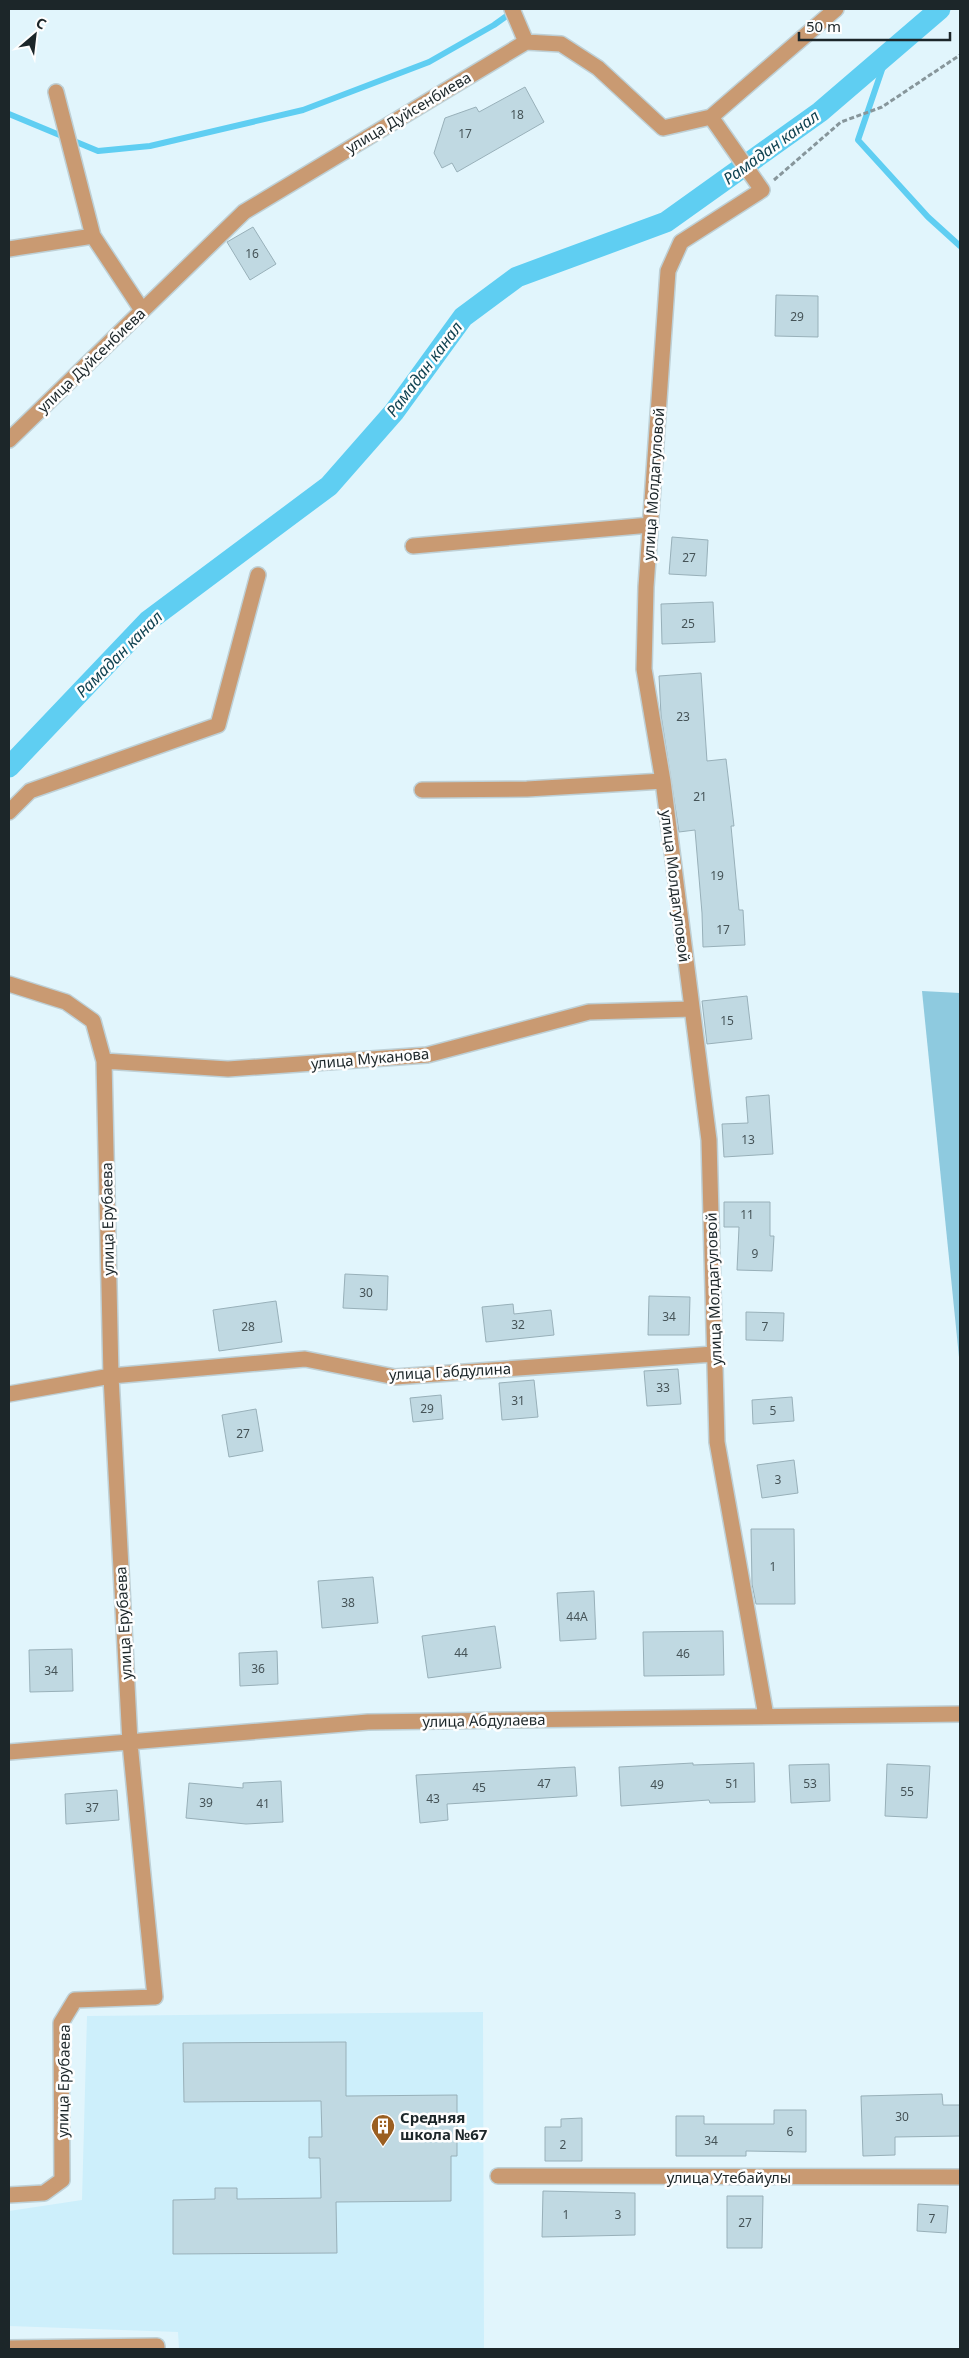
<svg xmlns="http://www.w3.org/2000/svg" width="969" height="2358" font-family="'Noto Sans',sans-serif">
<style>
.built{fill:#cdeffb}
.green{fill:#8ecadf}
.lines{fill:none;stroke-linecap:round;stroke-linejoin:round}
.stream{stroke:#5fcef2;stroke-width:6}
.canal{stroke:#5fcef2;stroke-width:21}
.building{fill:#c0d9e2;stroke:#98b0b9}
.minor-casing{stroke:#bed0d6;stroke-width:18}
.path{stroke:#87969b;stroke-width:3;stroke-dasharray:5 2.5;stroke-linecap:butt}
.minor{stroke:#c99a72;stroke-width:15}
.labels{text-anchor:middle;dominant-baseline:central;stroke-width:5;stroke-linejoin:round;paint-order:stroke}
.number-label{font-size:12px;fill:#455357}
.street-label{font-size:15px;fill:#1c2629;stroke:#fefefe}
.poi-label{font-size:15px;font-weight:bold;fill:#1c2629;stroke:#fefefe;text-anchor:start}
.water-label{font-size:16px;font-style:italic;fill:#104251;stroke:#fefefe}
</style>
<rect width="100%" height="100%" fill="#e1f5fc"/>
<path class="built" d="M483 2012 484 2349H179L178 2332 9 2326V2211L82 2200 87 2016Z"/>
<path class="green" d="M922 991 960 993V1367Z"/>
<g class="lines">
<path class="stream" d="M887 55 858 140 928 217 960 246
M9 114 98 151 150 146 303 110 429 62 494 25 512 12"/>
<path class="canal" d="M9 767 148 621 329 486 394 412 463 317 517 277 666 222 820 112 940 9"/>
</g>
<path class="building" d="M525 87 544 122 457 172 452 163 442 168 434 153 445 118 476 107 479 112Z
M253 227 276 264 250 280 227 242Z
M776 295 818 296V337L775 336Z
M672 537 708 540 706 576 669 574Z
M713 602 715 642 662 644 661 604Z
M701 673 707 761 726 759 734 826H731L739 910H743L745 945 703 947 702 913 695 830 679 832 661 715 659 676Z
M747 996 752 1039 707 1044 702 1001Z
M769 1095 773 1154 724 1157 722 1124 748 1123 746 1097Z
M724 1202H770V1236H774L772 1271 737 1270 739 1227H724Z
M345 1274 388 1276 387 1310 343 1308Z
M649 1296 690 1297 689 1335H648Z
M276 1301 282 1342 219 1351 213 1310Z
M513 1304 514 1314 551 1310 554 1335 486 1342 482 1307Z
M746 1312 784 1313 783 1341 746 1340Z
M678 1369 681 1404 647 1406 644 1371Z
M534 1380 538 1417 502 1420 499 1383Z
M441 1395 443 1419 413 1422 410 1398Z
M792 1397 794 1421 753 1424 752 1400Z
M256 1409 263 1451 229 1457 222 1415Z
M794 1460 798 1493 762 1498 757 1465Z
M751 1529H794L795 1604H756L752 1584Z
M373 1577 378 1623 322 1628 318 1581Z
M594 1591 596 1639 560 1641 557 1593Z
M495 1626 501 1668 428 1678 422 1636Z
M723 1631 724 1675 644 1676 643 1632Z
M72 1649 73 1691 30 1692 29 1650Z
M277 1651 278 1684 240 1686 239 1653Z
M693 1763V1765L754 1763 755 1802 710 1803 709 1800 621 1806 619 1767Z
M829 1764 830 1801 791 1803 789 1765Z
M887 1764 930 1766 927 1818 885 1816Z
M575 1767 577 1796 447 1804 448 1820 420 1823 416 1775Z
M281 1781 283 1822 246 1824 186 1818 189 1783 243 1788V1783Z
M117 1790 119 1820 66 1824 65 1794Z
M346 2042V2096L457 2095V2156H451V2201L336 2202 337 2253 173 2254V2200L215 2199V2188H237V2199L321 2198 320 2158H309V2137H322L321 2101 184 2102 183 2043Z
M942 2094 943 2105H960V2136L895 2137V2155L863 2156 861 2096Z
M774 2110H806V2152L746 2151V2156H676V2116H704V2124H774Z
M582 2118V2161H545V2127H561V2119Z
M543 2191 635 2193V2235L542 2237Z
M727 2196H763L762 2248H727Z
M918 2204 948 2206 946 2233 917 2231Z"/>
<g class="lines">
<g class="minor-casing">
<path id="minor" d="M512 9 526 42
M56 92 93 236 142 310
M711 117 762 190 681 242 668 271 646 587 644 669 663 781 709 1140 717 1442 766 1716
M9 249 93 236
M9 440 244 212 526 42 561 44 598 68 663 128 711 117 836 9
M413 546 650 525
M422 790 527 789 663 781
M9 812 30 791 218 725 258 575
M9 984 66 1002 93 1021 104 1061 111 1376 130 1743 155 1997 75 2000 61 2023 62 2180 44 2193 9 2195
M104 1061 228 1069 427 1055 589 1012 692 1009
M9 1394 111 1376 305 1359 395 1377 714 1354
M9 1752 368 1722 960 1714
M498 2176 960 2177
M9 2348 157 2346V2349"/>
</g>
<path class="path" d="M774 180 841 122 882 107 960 55"/>
<use href="#minor" class="minor"/>
</g>
<defs>
<g id="building-pin" transform="scale(1.25)"><path d="M0 17L-7.5 6A9.5 9.5 0 1 1 7.5 6Z" fill="#9b5f21" stroke="#fefefe"/><path d="M-4-6H4V6H1V3H-1V6H-4ZM-2.5-4.3h1.7v1.8h-1.7ZM.8-4.3h1.7v1.8H.8ZM-2.5-1h1.7V.8h-1.7ZM.8-1h1.7V.8H.8Z" fill="#fff"/></g>
</defs>
<g fill-rule="evenodd">
<use href="#building-pin" x="383" y="2126"/>
</g>
<g class="labels">
<g class="number-label">
<text x="517" y="114">18</text>
<text x="465" y="133">17</text>
<text x="252" y="253">16</text>
<text x="797" y="316">29</text>
<text x="689" y="557">27</text>
<text x="688" y="623">25</text>
<text x="683" y="716">23</text>
<text x="700" y="796">21</text>
<text x="717" y="875">19</text>
<text x="723" y="929">17</text>
<text x="727" y="1020">15</text>
<text x="748" y="1139">13</text>
<text x="747" y="1214">11</text>
<text x="755" y="1253">9</text>
<text x="366" y="1292">30</text>
<text x="669" y="1316">34</text>
<text x="518" y="1324">32</text>
<text x="248" y="1326">28</text>
<text x="765" y="1326">7</text>
<text x="663" y="1387">33</text>
<text x="518" y="1400">31</text>
<text x="427" y="1408">29</text>
<text x="773" y="1410">5</text>
<text x="243" y="1433">27</text>
<text x="778" y="1479">3</text>
<text x="773" y="1566">1</text>
<text x="348" y="1602">38</text>
<text x="577" y="1616">44А</text>
<text x="461" y="1652">44</text>
<text x="683" y="1653">46</text>
<text x="258" y="1668">36</text>
<text x="51" y="1670">34</text>
<text x="544" y="1783">47</text>
<text x="732" y="1783">51</text>
<text x="810" y="1783">53</text>
<text x="657" y="1784">49</text>
<text x="479" y="1787">45</text>
<text x="907" y="1791">55</text>
<text x="433" y="1798">43</text>
<text x="206" y="1802">39</text>
<text x="263" y="1803">41</text>
<text x="92" y="1807">37</text>
<text x="902" y="2116">30</text>
<text x="790" y="2131">6</text>
<text x="711" y="2140">34</text>
<text x="563" y="2144">2</text>
<text x="566" y="2214">1</text>
<text x="618" y="2214">3</text>
<text x="932" y="2218">7</text>
<text x="745" y="2222">27</text>
</g>
<g class="street-label">
<text transform="translate(408 112) rotate(-31)">улица Дуйсенбиева</text>
<text transform="translate(91 360) rotate(-44)">улица Дуйсенбиева</text>
<text transform="translate(653 484) rotate(-86)">улица Молдагуловой</text>
<text transform="translate(676 886) rotate(83)">улица Молдагуловой</text>
<text transform="translate(370 1058) rotate(-5)">улица Муканова</text>
<text transform="translate(107 1219) rotate(-91)">улица Ерубаева</text>
<text transform="translate(713 1289) rotate(-92)">улица Молдагуловой</text>
<text transform="translate(450 1371) rotate(-3)">улица Габдулина</text>
<text transform="translate(123 1623) rotate(-93)">улица Ерубаева</text>
<text transform="translate(484 1720) rotate(-1)">улица Абдулаева</text>
<text transform="translate(63 2081) rotate(-89)">улица Ерубаева</text>
<text x="729" y="2177">улица Утебайулы</text>
</g>
<g class="poi-label">
<text x="400" y="2117">Средняя<tspan x="400" dy="17">школа №67</tspan></text>
</g>
<g class="water-label">
<text transform="translate(771 147) rotate(-36)">Рамадан канал</text>
<text transform="translate(424 369) rotate(-53)">Рамадан канал</text>
<text transform="translate(119 654) rotate(-45)">Рамадан канал</text>
</g>
</g>
<rect width="969" height="2358" fill="none" stroke="#1c2629" stroke-width="20"/>
<g transform="translate(35 35) rotate(28)" stroke="#fefefe" stroke-width="4" paint-order="stroke">
<path d="M0-4L9 19L0 12L-9 19Z" fill="#1c2629"/>
<text y="-8" font-size="14" font-weight="bold" text-anchor="middle" fill="#1c2629">С</text>
</g>
<path d="M799 32v8h151v-8" fill="none" stroke="#1c2629" stroke-width="2.5"/>
<text x="806" y="32" font-size="15" fill="#1c2629" stroke="#fefefe" stroke-width="4" paint-order="stroke">50 m</text>
</svg>
